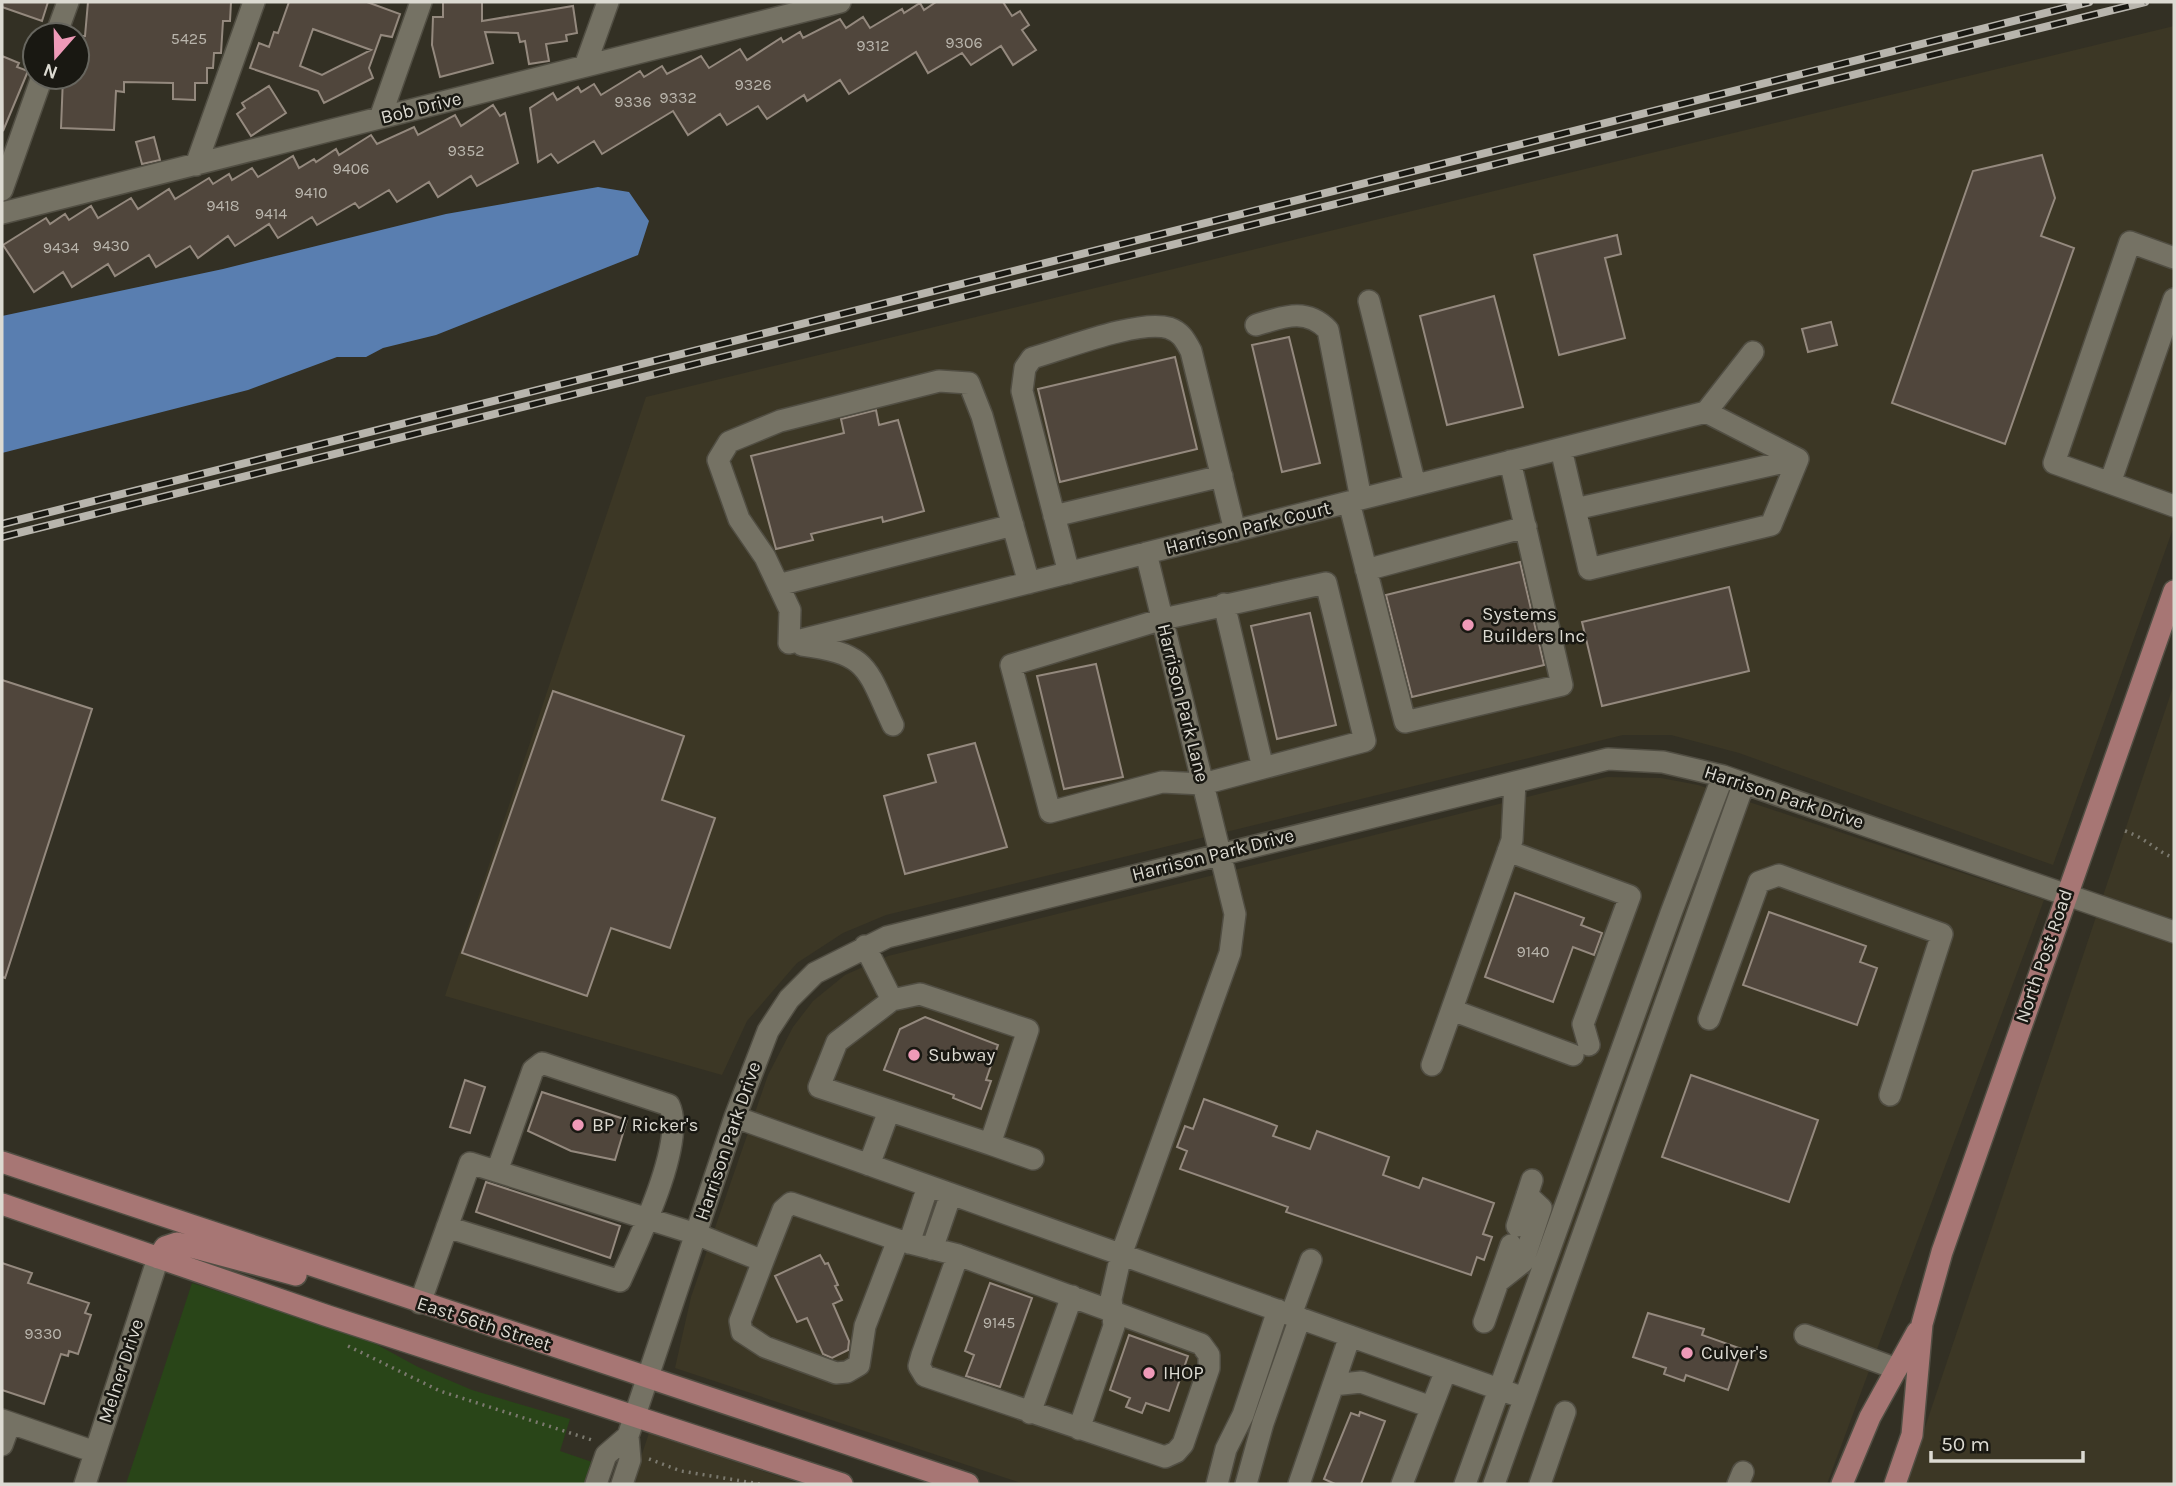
<svg xmlns="http://www.w3.org/2000/svg" width="2176" height="1486" font-family="Karla,sans-serif">
<style>
.built{fill:#3c3725}
.green{fill:#294518}
.water{fill:#597eb0}
.building{fill:#50463c;stroke:#94897e;stroke-width:2;fill-rule:evenodd}
.lines{fill:none;stroke-linecap:round;stroke-linejoin:round}
.minor-casing{stroke:#514e43;stroke-width:24}
.major-casing{stroke:#514e43;stroke-width:24}
.path{stroke:#7b796e;stroke-width:3.5;stroke-dasharray:2 5;stroke-linecap:butt}
.minor{stroke:#757264;stroke-width:21}
.major{stroke:#a77674;stroke-width:21}
.rail-casing{stroke:#b8b5ad;stroke-width:8}
.rail{stroke:#191812;stroke-width:5;stroke-dasharray:16;stroke-linecap:butt}
.poi-dot{fill:#ef9ab8;stroke:#191812;stroke-width:2.5}
.labels{text-anchor:middle;dominant-baseline:central;stroke-width:5;stroke-linejoin:round;paint-order:stroke}
.number-label{font-size:16px;fill:#b9b5ac}
.street-label{font-size:19px;fill:#dcdad2;stroke:#191812}
.poi-label{font-size:19px;fill:#dcdad2;stroke:#191812;text-anchor:start}
</style>
<rect width="100%" height="100%" fill="#333024"/>
<path class="built" d="M2174 26V526L2053 865 1739 753 1671 735H1623L886 915 843 933 797 963 747 1021 722 1075 445 996 646 397Z
M2174 684V1484H1906Z
M1607 777 1661 778 1698 785 2044 900 1827 1484H1024L675 1368 691 1297 768 1075 793 1027 813 1001 845 975 888 956Z
M649 1433 801 1484H632Z"/>
<path class="green" d="M192 1283 363 1337 418 1367 472 1390 570 1419 560 1451 595 1463 588 1484H126Z"/>
<path class="water" d="M598 187 629 192 649 221 638 255 436 335 383 348 366 357H337L248 390 2 453V316L223 269 446 214Z"/>
<path class="building" d="M2 2H48L42 21 2 7Z
M88 2H231L230 21H223L221 53H214L213 68H207V83H195V100L173 99V83L124 82V92L116 91 114 130 61 128 63 77H77V36H85Z
M289 2H367L400 14 392 37 381 35 369 68 373 78 324 103 318 91 250 68 259 43 269 47 274 32 278 33ZM313 29 371 50 322 75 300 66Z
M443 2H482V21L573 6 577 33 566 35 567 41 546 44 549 61 529 64 525 41 520 42 518 33 485 32 493 63 440 77 432 45 433 17H443Z
M936 2H1003L1012 16 1020 11 1029 25 1022 30 1036 50 1013 65 1001 46 971 65 962 53 928 73 916 52 849 94 840 80 807 101 804 95 767 119 758 106 727 125 720 114 688 135 673 111 602 154 594 141 558 163 551 154 538 162 530 108 553 93 557 100 578 87 581 92 594 84 601 95 640 71 644 77 662 66 667 74 701 56 709 68 740 49 747 60 781 38 783 42 800 32 803 38 840 19 846 28 863 17 870 28 902 9 904 13 920 3 924 10Z
M2 56 19 63 17 67 28 71 3 131Z
M269 86 286 113 251 136 237 114 245 108 242 103Z
M493 105 500 116 505 113 518 163 477 186 471 176 438 197 429 182 397 202 389 190 359 208 355 203 317 225 312 217 278 238 269 224 235 246 228 236 198 258 190 246 156 267 149 255 115 276 108 264 72 287 63 272 34 292 3 245 46 218 50 224 65 214 69 220 91 206 98 218 131 198 138 209 169 189 175 199 209 178 213 184 229 174 232 180 252 168 258 177 293 156 299 168 314 159 316 162 336 149 339 155 371 135 377 144 414 127 418 135 455 115 461 126Z
M154 137 160 160 142 164 136 142Z
M2042 155 2055 198 2041 236 2074 248 2005 444 1892 403 1973 171Z
M1617 235 1621 254 1605 258 1625 338 1559 355 1534 255Z
M1494 296 1523 407 1447 425 1420 316Z
M1831 322 1837 345 1808 352 1802 329Z
M1289 337 1320 463 1282 472 1252 345Z
M1175 357 1197 449 1060 482 1038 389Z
M876 410 879 425 898 420 924 511 883 522 882 517 811 534 813 540 776 549 751 456 844 433 841 419Z
M1520 562 1544 665 1412 697 1386 595Z
M1729 587 1749 671 1602 706 1582 622Z
M1310 613 1336 725 1277 739 1251 626Z
M1096 664 1123 777 1064 789 1037 676Z
M2 680 92 709 5 978 2 977Z
M553 691 684 736 662 800 715 818 670 948 611 928 587 996 462 953Z
M975 743 1007 847 905 874 884 796 936 782 928 755Z
M1515 893 1584 918 1581 925 1602 933 1594 955 1573 947 1553 1002 1485 977Z
M1769 912 1866 946 1860 962 1877 968 1857 1025 1743 985Z
M925 1017 998 1045 986 1080 991 1081 981 1109 953 1098 954 1095 884 1070 900 1029Z
M1691 1075 1818 1120 1789 1202 1662 1157Z
M465 1080 485 1087 470 1133 450 1127Z
M542 1092 627 1120 615 1160 571 1151 528 1131Z
M1204 1099 1277 1126 1273 1136 1310 1149 1317 1131 1389 1157 1383 1175 1419 1188 1423 1178 1494 1203 1483 1234 1492 1237 1484 1260 1477 1257 1471 1275 1286 1212 1288 1207 1180 1169 1187 1151 1177 1147 1185 1126 1193 1129Z
M486 1182 620 1226 610 1258 476 1212Z
M820 1255 825 1264 828 1263 838 1285 835 1286 842 1300 833 1304 849 1341 848 1350 832 1358 823 1354 807 1318 797 1322 775 1276Z
M2 1263 32 1273 28 1283 89 1303 85 1313 91 1315 78 1354 69 1351 68 1356 61 1354 44 1404 2 1390Z
M990 1283 1032 1298 1000 1387 966 1376 974 1355 965 1351Z
M1648 1313 1704 1329 1702 1335 1742 1349 1728 1390 1686 1375 1684 1381 1664 1374 1666 1368 1633 1357Z
M1129 1335 1188 1356 1169 1411 1146 1403 1142 1413 1126 1407 1130 1398 1110 1390Z
M1360 1412 1385 1421 1361 1484H1335L1324 1479 1351 1413 1359 1416Z"/>
<g class="lines">
<g class="minor-casing">
<path id="minor" d="M56 35 68 2
M585 66 608 2
M380 118 421 2
M196 165 254 2
M2 190 42 77
M2 213 840 2
M2174 299 2110 483 2174 506
M1369 301 1415 485
M1256 325C1283 317 1306 307 1328 330L1361 499
M1706 412 1753 352
M1561 449 1589 569 1771 525 1798 459 1706 412
M2110 483 2054 463 2130 242 2174 258
M1349 502 1405 722 1562 685 1510 461
M1575 509 1798 459
M1054 516 1222 476
M1366 570 1526 527
M1069 573 1022 391 1025 368 1032 358C1064 349 1139 319 1169 328 1181 332 1185 340 1191 351L1235 531
M1326 583 1365 741 1203 784 1162 782 1050 812 1011 665 1163 619Z
M778 585 1013 525
M1224 604 1263 768
M789 643 1706 412
M789 643 790 610 765 557 739 519 718 460 729 442 780 421 939 381 969 383 982 416 1029 583
M802 645C869 654 866 667 893 725
M1508 851 1630 896 1583 1024 1589 1045
M865 946 892 1000 837 1042 819 1087 990 1144 1028 1030 920 994 892 1000
M1452 1010 1573 1055
M1709 1019 1759 882 1779 875 1942 934 1890 1095
M1432 1065 1512 840 1515 782
M735 1117 1524 1398
M990 1144 1033 1159
M869 1165 889 1111
M1517 1226 1532 1180
M447 1227 620 1281C637 1243 687 1141 669 1105L542 1063 533 1070 497 1171
M898 1240 958 1255 1201 1344 1209 1355V1368L1183 1444 1176 1452 1165 1457 925 1376 919 1366 922 1355 958 1255
M909 1243 928 1186
M932 1249 951 1194
M1499 1281 1523 1262 1541 1208 1527 1195
M420 1303 470 1163 696 1234 763 1261 740 1321 742 1332 765 1347 836 1373 847 1372 859 1365 865 1326 898 1240 791 1203 783 1210 763 1261
M1291 1315 1311 1260
M1484 1322 1511 1245
M1805 1335 1897 1369
M1333 1385 1361 1382 1431 1407
M1030 1413 1072 1296
M2 1420 95 1452
M1079 1429 1114 1326 1111 1299 1121 1255 1230 953 1235 914 1146 553
M2 1445 10 1423
M85 1484 158 1258
M596 1484 606 1455 628 1436
M622 1484 630 1460 628 1436 735 1117 768 1031 789 999 815 973 887 937 1608 759 1663 762 1723 776 2174 932
M1217 1484 1226 1449 1243 1415 1278 1310
M1246 1484 1263 1423 1300 1318
M1299 1484 1350 1336
M1402 1484 1446 1370
M1465 1484 1671 913 1723 776
M1494 1484 1744 783
M1540 1484 1565 1412
M1738 1484 1743 1472"/>
</g>
<g class="major-casing">
<path id="major" d="M2 1162 968 1484
M2 1204 328 1316 842 1484
M158 1258 165 1247 177 1243 296 1275
M1842 1484 1870 1417 1917 1332
M1895 1484 1912 1435 1922 1324 1942 1252 2174 591"/>
</g>
<path class="path" d="M2125 831C2148 839 2154 850 2174 858
M348 1346 440 1391 592 1440
M649 1459 681 1471 760 1484"/>
<use href="#minor" class="minor"/>
<use href="#major" class="major"/>
<g class="rail-casing">
<path id="rail" d="M2 524 2089 2
M2 537 2145 2"/>
</g>
<use href="#rail" class="rail"/>
</g>
<g class="poi-dot">
<circle cx="1468" cy="625" r="7"/>
<circle cx="914" cy="1055" r="7"/>
<circle cx="578" cy="1125" r="7"/>
<circle cx="1687" cy="1353" r="7"/>
<circle cx="1149" cy="1373" r="7"/>
</g>
<g class="labels">
<g class="number-label">
<text x="189" y="38">5425</text>
<text x="964" y="42">9306</text>
<text x="873" y="45">9312</text>
<text x="753" y="84">9326</text>
<text x="678" y="97">9332</text>
<text x="633" y="101">9336</text>
<text x="466" y="150">9352</text>
<text x="351" y="168">9406</text>
<text x="311" y="192">9410</text>
<text x="223" y="205">9418</text>
<text x="271" y="213">9414</text>
<text x="111" y="245">9430</text>
<text x="61" y="247">9434</text>
<text x="1533" y="951">9140</text>
<text x="999" y="1322">9145</text>
<text x="43" y="1333">9330</text>
</g>
<g class="street-label">
<text transform="translate(421 108) rotate(-14)">Bob Drive</text>
<text transform="translate(1248 528) rotate(-14)">Harrison Park Court</text>
<text transform="translate(1183 703) rotate(76)">Harrison Park Lane</text>
<text transform="translate(1784 797) rotate(18)">Harrison Park Drive</text>
<text transform="translate(1213 855) rotate(-14)">Harrison Park Drive</text>
<text transform="translate(2044 956) rotate(-71)">North Post Road</text>
<text transform="translate(728 1141) rotate(-71)">Harrison Park Drive</text>
<text transform="translate(484 1324) rotate(18)">East 56th Street</text>
<text transform="translate(121 1371) rotate(-72)">Melner Drive</text>
</g>
<g class="poi-label">
<text x="1482" y="614">Systems<tspan x="1482" dy="22">Builders Inc</tspan></text>
<text x="928" y="1055">Subway</text>
<text x="592" y="1125">BP / Ricker's</text>
<text x="1701" y="1353">Culver's</text>
<text x="1163" y="1373">IHOP</text>
</g>
</g>
<rect width="2176" height="1486" fill="none" stroke="#dcdad2" stroke-width="7"/>
<g transform="translate(56 56) rotate(200)"><circle r="33" fill="#191812" stroke="#67665f" stroke-width="2"/>
<path d="M0-5L12 26L0 18L-12 26Z" fill="#ef9ab8"/>
<text y="-10" font-size="19" font-weight="bold" text-anchor="middle" fill="#dcdad2">N</text>
</g>
<path d="M1931 1451v10h152v-10" fill="none" stroke="#dcdad2" stroke-width="3.5"/>
<text x="1941" y="1451" font-size="21" fill="#dcdad2" stroke="#191812" stroke-width="5" paint-order="stroke">50 m</text>
</svg>
